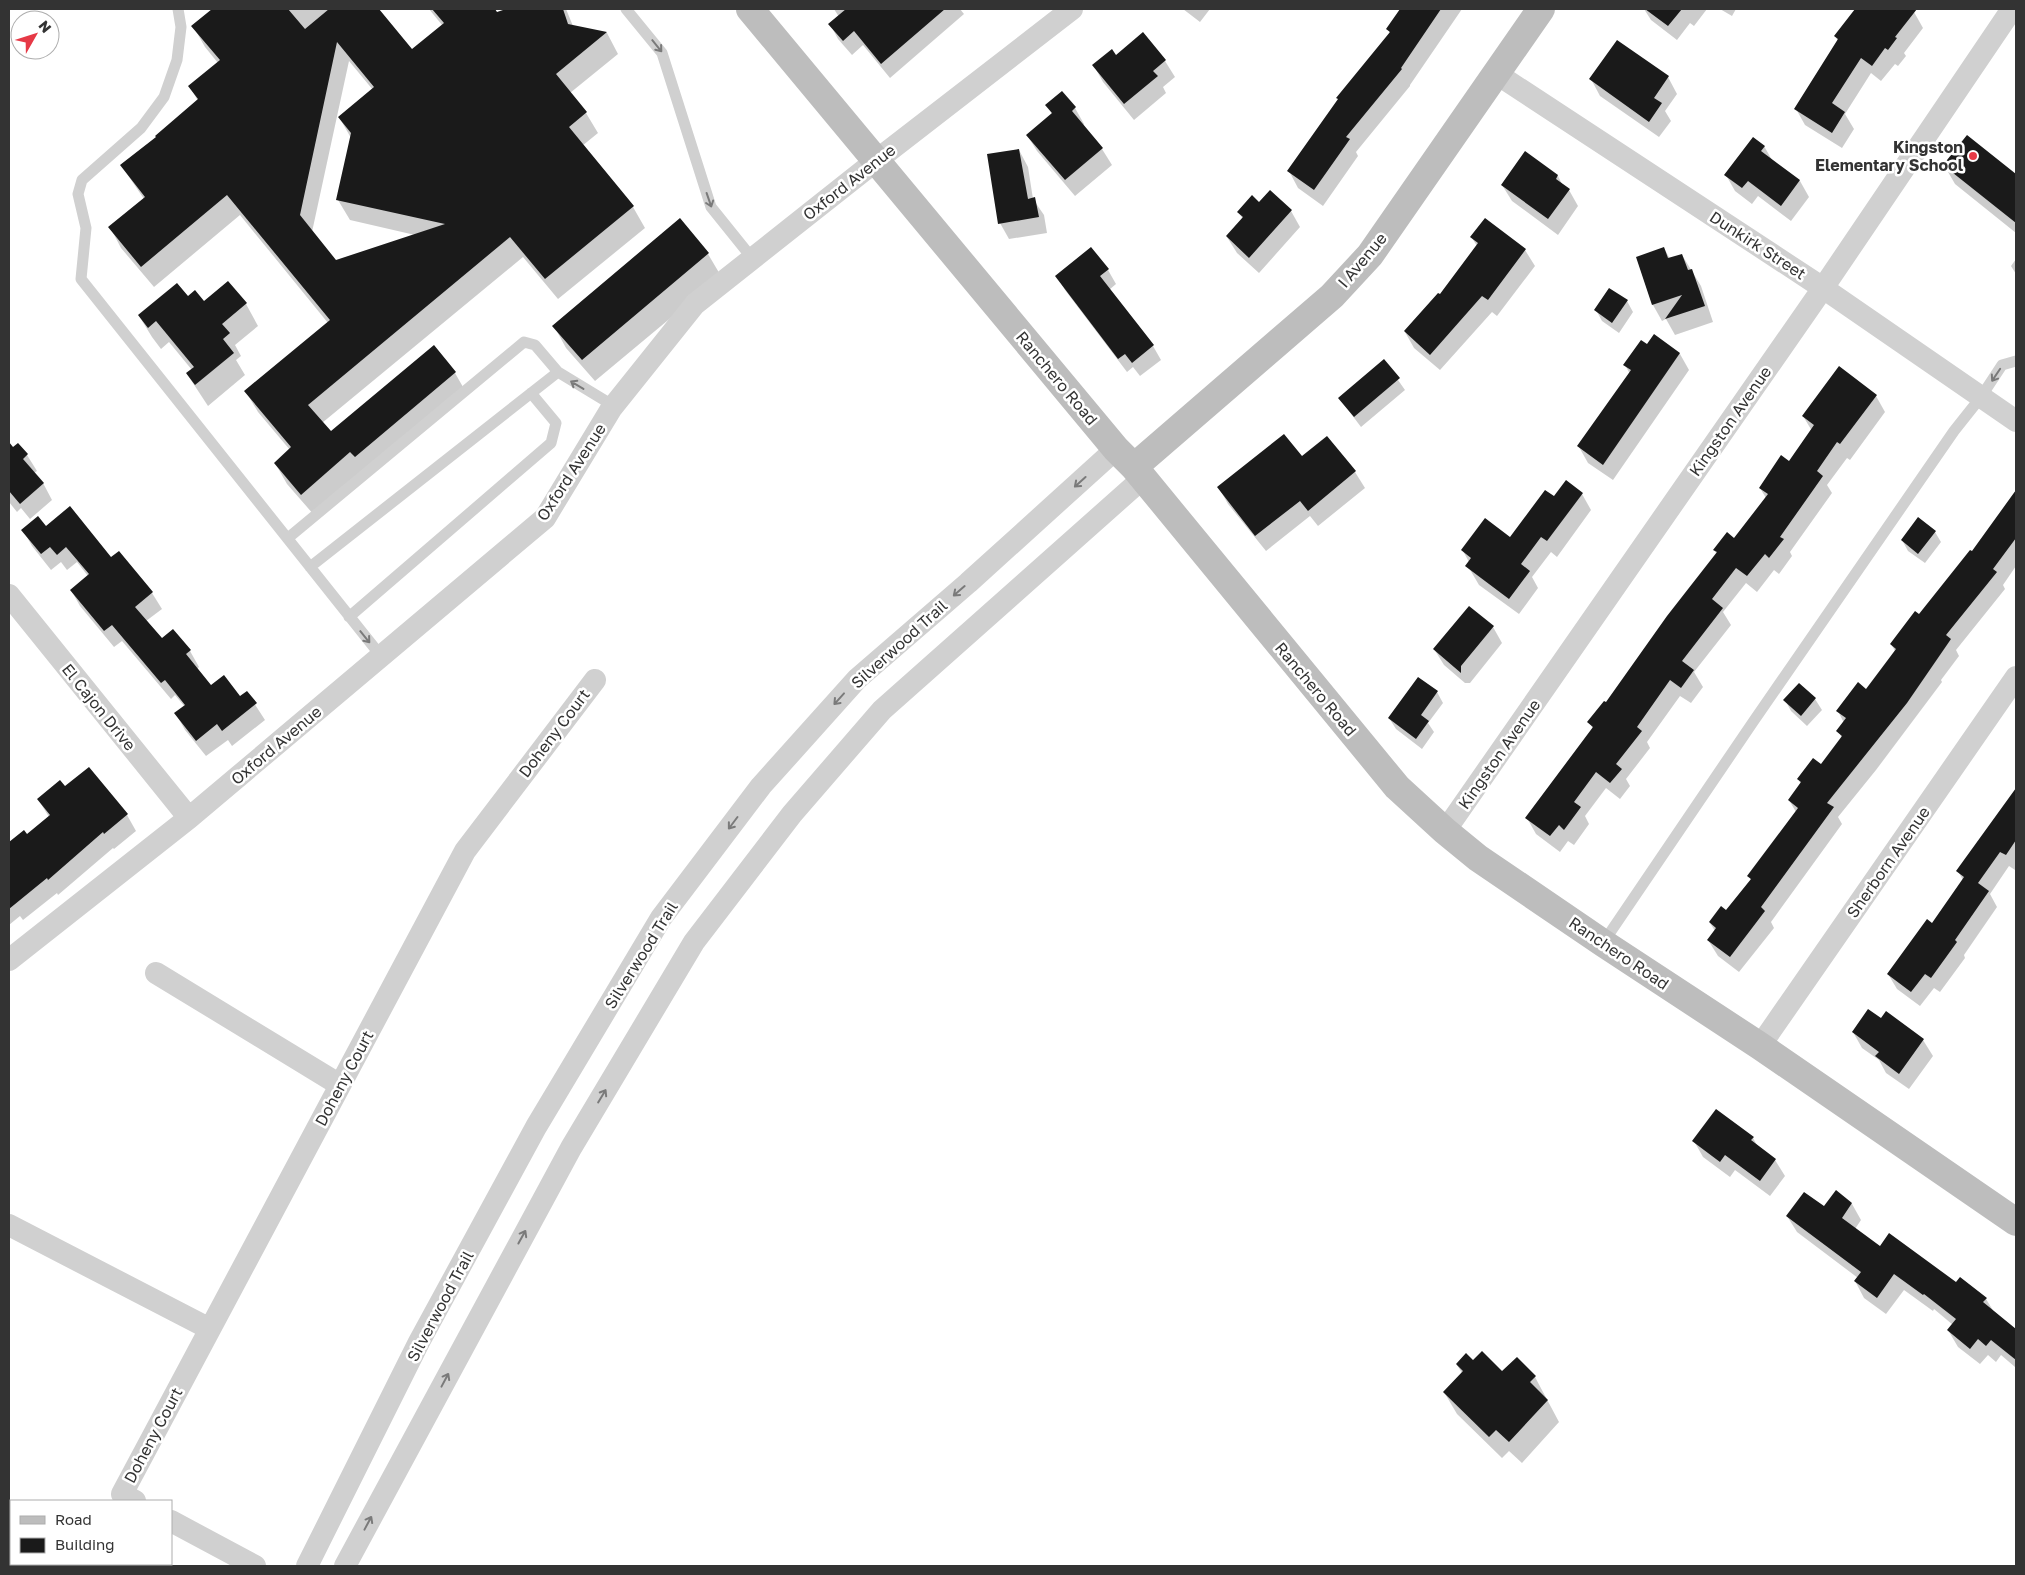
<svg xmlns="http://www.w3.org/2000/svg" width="2025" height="1575" font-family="'Golos Text',sans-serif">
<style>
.shadow{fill:#0003;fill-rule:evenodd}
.building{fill:#1a1a1a;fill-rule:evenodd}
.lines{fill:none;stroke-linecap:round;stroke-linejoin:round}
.lane{stroke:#d0d0d0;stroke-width:11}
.street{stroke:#d0d0d0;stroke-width:22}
.secondary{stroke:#bdbdbd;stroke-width:28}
.oneway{stroke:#7a7a7a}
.poi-dot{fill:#e63946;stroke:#fff;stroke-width:2}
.labels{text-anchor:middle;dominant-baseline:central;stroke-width:5;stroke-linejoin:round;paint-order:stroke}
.poi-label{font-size:16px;font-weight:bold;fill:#333;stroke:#fff;text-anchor:end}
.street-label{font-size:16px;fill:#333;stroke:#fff}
</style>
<rect width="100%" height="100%" fill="#fff"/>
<path class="shadow" d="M214 9H377L411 51 442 25 429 9H493L497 13 510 9H566L573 26 607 33 618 54 570 93 586 113 598 133 582 146 633 207 645 228 558 299 523 257 322 423 331 433 433 347 455 373 467 394 314 515 287 484 275 463 290 450 258 412 246 392 328 323 240 215 154 287 121 248 110 227 144 199 121 165 157 137 198 101 190 87 218 63 205 47 193 26ZM349 61 373 90 339 117 351 138 338 200 350 220 415 235 336 261 312 232Z
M834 9H882L888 15 896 9H960L964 14 890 78 863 45 852 55 838 39 830 24 839 17Z
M1183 9H1210L1200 22Z
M1402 9H1462L1410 85V86L1356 152 1358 156 1323 206 1298 188 1289 171 1390 34 1388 29Z
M1644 9H1707L1694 26 1690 23 1677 40 1651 20Z
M1720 9H1736L1732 16Z
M1857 9H1910L1914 12 1923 28 1904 53 1906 56 1898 66 1895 64 1881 81 1871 73 1845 114 1854 129 1842 148 1805 125 1796 109 1838 41 1835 36Z
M1143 34 1165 61 1175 77 1163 87 1166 93 1134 120 1103 82 1094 66 1116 57Z
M1668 77 1677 94 1665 111 1671 121 1659 137 1600 96 1591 79Z
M1062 93 1075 108 1084 124 1083 126 1102 149 1112 165 1075 196 1037 151 1027 135 1052 114 1047 105Z
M1967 136 2016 176V233L1955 184 1944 165Z
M1764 146 1772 160 1800 181 1809 197 1791 221 1758 196 1752 204 1735 191 1726 175Z
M1019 150 1028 167 1033 199 1044 215 1047 233 1009 239 1000 223Z
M1558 176 1563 186 1569 190 1578 206 1558 235 1512 201 1502 185Z
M1259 204 1291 211 1300 227 1259 273 1237 253 1227 237 1243 219 1238 212Z
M680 220 708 254 721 276 595 381 566 348 554 326Z
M1472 238 1525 250 1535 266 1497 316 1492 312 1440 370 1414 348 1405 332 1440 296 1477 246Z
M1664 248 1670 259 1682 255 1701 286 1713 322 1675 335 1666 319 1662 321 1653 305Z
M1091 249 1108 270 1116 284 1109 290 1153 346 1161 360 1140 376 1133 367 1127 372 1065 290 1057 276Z
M2016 259V274L2011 266Z
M188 298 203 303 246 304 258 326 235 345 241 356 236 360 245 375 208 406 187 374 192 370 169 342 161 349 152 337 139 316Z
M1627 301 1633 312 1619 333 1602 321 1596 310Z
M1654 336 1680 354 1689 370 1613 480 1588 463 1579 447 1630 374 1625 365 1647 346Z
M1384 360 1405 390 1361 427 1339 398Z
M1876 396 1885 412 1850 460 1847 458 1827 485 1832 493 1790 552 1792 556 1779 574 1774 570 1757 592 1746 583 1723 612 1731 625 1694 672 1703 687 1691 703 1680 696 1647 742 1650 748 1626 779 1630 786 1620 799 1606 788 1585 816 1589 824 1574 845 1568 841 1560 852 1536 834 1527 818 1593 729 1589 722 1606 704 1717 554 1714 550 1734 539 1766 498 1760 488 1789 463 1812 431 1803 416Z
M1327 438 1355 472 1365 488 1318 526 1310 516 1266 551 1228 504 1219 488 1302 458Z
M18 445 27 455 37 471 34 473 43 483 52 500 30 519 21 508 17 512 9 502V453Z
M2016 492V566L2003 585 2005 589 1956 650 1959 656 1941 680 1942 682 1876 770 1838 817 1842 824 1771 922 1774 928 1739 972 1718 956 1708 940 1715 931 1710 923 1727 912 1751 880 1749 876 1796 812 1789 800 1801 784 1798 779 1821 765 1842 738 1838 731 1844 723 1838 711 1867 690 1895 651 1891 644 1919 616 1972 553Z
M1582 494 1591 510 1557 557 1551 552 1532 577 1538 588 1519 614 1479 585 1469 568V562L1463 551 1510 539 1554 498Z
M46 527 111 558 119 552 152 593 162 609 146 621 162 640 190 651 199 667 197 669 211 686 240 697 247 692 265 720 232 746 228 740 206 756 185 730 176 714 185 707 175 695 171 699 122 641 114 647 80 606 71 590 88 576 77 562 67 570 61 562 51 570 32 546 23 530Z
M1935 532 1941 542 1925 563 1908 551 1902 540Z
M1493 627 1502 643 1470 683H1465L1444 665 1434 649Z
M1799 684 1815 699 1822 710 1807 726 1791 711 1785 700Z
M1437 692 1443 703 1428 723 1434 732 1422 749 1396 729 1389 718Z
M65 788 127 815 136 831 114 849 113 848 58 895 57 893 23 920 20 916 9 925V844L24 831 27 835 49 817 38 799Z
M2016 790V867L2015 870 2009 866 1990 894 1997 907 1964 955 1965 958 1940 992 1934 988 1920 1006 1897 989 1888 974 1933 925 1963 880 1958 871Z
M1853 1032 1923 1040 1933 1056 1909 1089 1886 1073 1879 1060 1862 1048Z
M1753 1138 1758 1147 1775 1160 1785 1176 1770 1196 1735 1170 1730 1177 1703 1157 1694 1141Z
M1836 1192 1852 1204 1861 1220 1855 1229 1880 1247 1986 1299 1994 1312 2016 1330V1371L2015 1367 2001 1355 1996 1362 1988 1355 1980 1364 1958 1347 1948 1330 1953 1325 1934 1309 1933 1311 1904 1290 1886 1314 1864 1298 1855 1281 1858 1278 1797 1232 1787 1216 1824 1208Z
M1473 1362 1502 1373 1535 1377 1559 1422 1522 1463 1509 1451 1502 1458 1457 1414 1444 1392 1462 1373 1457 1365Z"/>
<path class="building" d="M212 9H288L305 29 329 9H379L412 49 444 23 432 9H495L497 12 506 9H563L568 24 607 32 556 74 587 112 569 127 634 206 545 279 510 237 308 405 331 431 434 345 456 372 355 457 350 452 301 495 274 463 291 447 244 391 330 320 227 195 141 267 108 227 145 197 120 165 156 137 155 136 198 99 188 86 220 60 191 26ZM337 42 374 87 338 117 351 133 336 200 445 224 336 260 300 215Z
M846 9H945L881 64 854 31 843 41 828 24Z
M1400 9H1441L1401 68 1402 69 1346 137 1350 139 1314 190 1287 171 1338 99 1336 98 1390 32 1386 29Z
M1645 9H1682L1668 26Z
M1855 9H1917L1895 37 1897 38 1888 50 1885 48 1872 66 1861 58 1832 103 1845 112 1832 133 1794 109 1838 39 1834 36Z
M1143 32 1166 60 1153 71 1158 76 1124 104 1092 65 1112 49 1116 55Z
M1617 40 1669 76 1654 98 1662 103 1649 122 1589 79Z
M1062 91 1076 107 1072 111 1103 148 1065 180 1026 135 1052 113 1045 105Z
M1967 135 2016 174V223L1943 165Z
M1753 137 1765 146 1761 151 1800 180 1781 206 1748 181 1742 188 1724 175Z
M1019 149 1028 199 1035 197 1039 217 998 224 987 154Z
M1525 151 1558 175 1556 179 1570 189 1548 219 1501 185Z
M1270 190 1292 210 1249 258 1226 236 1243 217 1237 212 1252 195 1259 202Z
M680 218 709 253 582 360 552 326Z
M1485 218 1526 249 1488 300 1482 296 1430 355 1404 331 1438 293 1440 294 1478 243 1470 237Z
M1091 247 1109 269 1100 276 1154 345 1132 363 1125 354 1118 359 1055 276Z
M1664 247 1668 258 1682 254 1688 270 1692 269 1705 306 1665 319 1682 295 1652 305 1636 257Z
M228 281 247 303 222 324 230 333 223 339 234 353 195 385 186 373 194 367 156 321 148 328 138 315 177 283 188 296 195 290 204 301Z
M1609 288 1628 300 1612 323 1594 310Z
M1654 334 1680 353 1603 465 1577 446 1631 370 1623 365 1641 340 1647 344Z
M1384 359 1400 378 1354 417 1338 398Z
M1839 366 1877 395 1840 444 1837 442 1817 471 1823 476 1780 537 1784 539 1769 558 1765 554 1747 576 1736 568 1712 599 1723 608 1682 661 1694 670 1681 688 1670 680 1637 727 1642 731 1616 764 1622 769 1610 783 1596 772 1574 802 1581 807 1564 830 1559 825 1550 836 1525 818 1593 727 1587 722 1604 701 1606 702 1667 616 1717 552 1713 550 1727 532 1734 538 1768 494 1759 488 1781 455 1789 461 1814 425 1802 416Z
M1284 434 1302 456 1327 436 1356 471 1308 511 1300 501 1255 536 1217 487Z
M9 442 13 447 18 443 28 454 23 459 44 483 20 504 9 491Z
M1566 480 1583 493 1547 541 1541 537 1521 564 1530 571 1509 599 1465 566 1471 558 1461 550 1485 518 1510 537 1545 490 1554 496Z
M2016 490V538L1993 569 1997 572 1946 635 1951 639 1907 703 1827 803 1834 807 1761 907 1765 911 1730 957 1707 940 1716 928 1709 922 1721 906 1726 910 1751 879 1747 876 1798 808 1788 800 1801 782 1797 779 1813 758 1821 764 1842 736 1836 731 1846 718 1836 711 1858 682 1866 689 1896 649 1890 644 1915 611 1919 614 1970 550 1972 551Z
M70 506 111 557 119 551 153 592 135 607 162 638 173 629 191 650 186 654 211 685 224 675 240 696 247 691 257 703 222 731 217 724 196 741 174 713 185 705 165 680 161 683 112 625 104 631 70 590 89 574 66 547 57 555 50 547 41 554 21 530 38 516 46 526Z
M1918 517 1936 531 1918 554 1901 540Z
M1469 606 1494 626 1461 666V673L1433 649Z
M1418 677 1438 691 1421 715 1429 721 1416 739 1388 718Z
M1799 683 1816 698 1801 716 1783 700Z
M89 767 128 814 104 834 103 832 48 880 47 878 9 909V842L24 830 27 834 50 815 37 799 60 780 65 786Z
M2016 788V840L2006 855 2000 852 1978 883 1989 891 1955 940 1957 942 1931 978 1925 974 1911 992 1887 974 1927 919 1932 923 1964 877 1956 871Z
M1868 1009 1881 1018 1886 1011 1924 1039 1899 1074 1875 1056 1879 1052 1852 1032Z
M1716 1109 1754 1137 1751 1140 1776 1159 1760 1181 1725 1155 1720 1162 1692 1141Z
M1836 1190 1852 1203 1842 1218 1880 1246 1889 1233 1956 1282 1960 1277 1987 1298 1983 1302 2016 1329V1360L1991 1340 1986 1346 1978 1339 1970 1349 1947 1330 1956 1319 1924 1294 1923 1295 1894 1274 1877 1298 1854 1281 1861 1272 1786 1216 1804 1192 1824 1206Z
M1482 1351 1502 1371 1517 1357 1536 1376 1530 1382 1548 1400 1509 1442 1496 1430 1489 1437 1443 1392 1463 1371 1456 1364 1466 1353 1473 1360Z"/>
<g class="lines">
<path class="lane" d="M178 9 181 27 177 60 164 97 141 128 82 180 78 194 86 228 81 279 381 656
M626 9 662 53 711 207 752 258
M288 538 524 342 535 345 558 372 614 406
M310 567 558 372
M349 617 551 443 556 423 531 393
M1603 943 1753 722 1954 431 1981 397 2002 365 2016 361"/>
<path class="street" d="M1497 74 1823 288 2016 421
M9 595 189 818
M1445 831 1823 288 2012 9
M9 960 189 818 545 518 611 409 695 304 877 160 1072 9
M156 973 340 1085
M1760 1046 2016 677
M9 1225 210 1329
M135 1501 122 1494 465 851 595 680
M171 1521 255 1566
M307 1566 419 1342 536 1127 661 918 761 786 857 679 968 583 1116 449
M345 1566 571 1148 694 942 792 814 882 710 1142 479"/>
<path class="secondary" d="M750 9 1116 449 1134 467 1397 787 1445 831 1478 858 1603 943 1760 1046 2016 1222
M1134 467 1332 296 1370 255 1541 9"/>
</g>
<defs><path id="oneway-shaft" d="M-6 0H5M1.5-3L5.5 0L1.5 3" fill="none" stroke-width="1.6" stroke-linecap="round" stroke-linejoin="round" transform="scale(1.25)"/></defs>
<g class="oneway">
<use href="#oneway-shaft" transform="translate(657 46) rotate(51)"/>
<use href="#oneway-shaft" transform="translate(709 200) rotate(71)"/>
<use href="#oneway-shaft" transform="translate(1996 375) rotate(124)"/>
<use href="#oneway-shaft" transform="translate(577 385) rotate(-149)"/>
<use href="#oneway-shaft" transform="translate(1080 482) rotate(138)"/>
<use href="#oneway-shaft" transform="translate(959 591) rotate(139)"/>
<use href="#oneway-shaft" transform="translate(365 637) rotate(51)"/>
<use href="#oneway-shaft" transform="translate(839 699) rotate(132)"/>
<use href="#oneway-shaft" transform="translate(733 823) rotate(127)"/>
<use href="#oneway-shaft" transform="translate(602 1096) rotate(-59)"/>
<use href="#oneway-shaft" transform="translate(522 1237) rotate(-61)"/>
<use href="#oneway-shaft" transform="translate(445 1380) rotate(-62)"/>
<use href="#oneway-shaft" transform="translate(368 1523) rotate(-62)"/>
</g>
<circle class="poi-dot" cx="1973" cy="156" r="5"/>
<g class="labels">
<g class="poi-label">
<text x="1963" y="147">Kingston<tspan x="1963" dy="18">Elementary School</tspan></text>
</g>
<g class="street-label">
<text transform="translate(849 182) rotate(-38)">Oxford Avenue</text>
<text transform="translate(1758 245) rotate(33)">Dunkirk Street</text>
<text transform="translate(1362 260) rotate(-50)">I Avenue</text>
<text transform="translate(1057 378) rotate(50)">Ranchero Road</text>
<text transform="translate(1730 421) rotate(-55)">Kingston Avenue</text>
<text transform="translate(571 472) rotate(-57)">Oxford Avenue</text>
<text transform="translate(899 644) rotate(-42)">Silverwood Trail</text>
<text transform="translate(1316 689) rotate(50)">Ranchero Road</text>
<text transform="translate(99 707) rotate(51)">El Cajon Drive</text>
<text transform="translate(554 733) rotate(-53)">Doheny Court</text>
<text transform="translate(276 745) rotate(-40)">Oxford Avenue</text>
<text transform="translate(1499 754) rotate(-55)">Kingston Avenue</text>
<text transform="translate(1888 862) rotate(-55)">Sherborn Avenue</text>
<text transform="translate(1619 953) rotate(34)">Ranchero Road</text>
<text transform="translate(641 955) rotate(-58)">Silverwood Trail</text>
<text transform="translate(344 1078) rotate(-62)">Doheny Court</text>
<text transform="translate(440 1306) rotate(-62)">Silverwood Trail</text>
<text transform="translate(153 1435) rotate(-62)">Doheny Court</text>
</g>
</g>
<rect width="2025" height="1575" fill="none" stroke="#333333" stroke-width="20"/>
<rect x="10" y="1500" width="162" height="65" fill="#ffffff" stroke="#adadad"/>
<rect x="20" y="1516" width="25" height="8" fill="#bdbdbd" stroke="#adadad"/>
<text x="55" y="1525" font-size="15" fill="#333333">Road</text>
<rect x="20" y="1538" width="25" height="15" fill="#1a1a1a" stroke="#adadad"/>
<text x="55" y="1550" font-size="15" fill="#333333">Building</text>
<g transform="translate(35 35) rotate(51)"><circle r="24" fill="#ffffff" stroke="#adadad"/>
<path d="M0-4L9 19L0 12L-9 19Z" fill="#e63946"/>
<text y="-8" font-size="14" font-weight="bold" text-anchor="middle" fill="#333333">N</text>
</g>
</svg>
